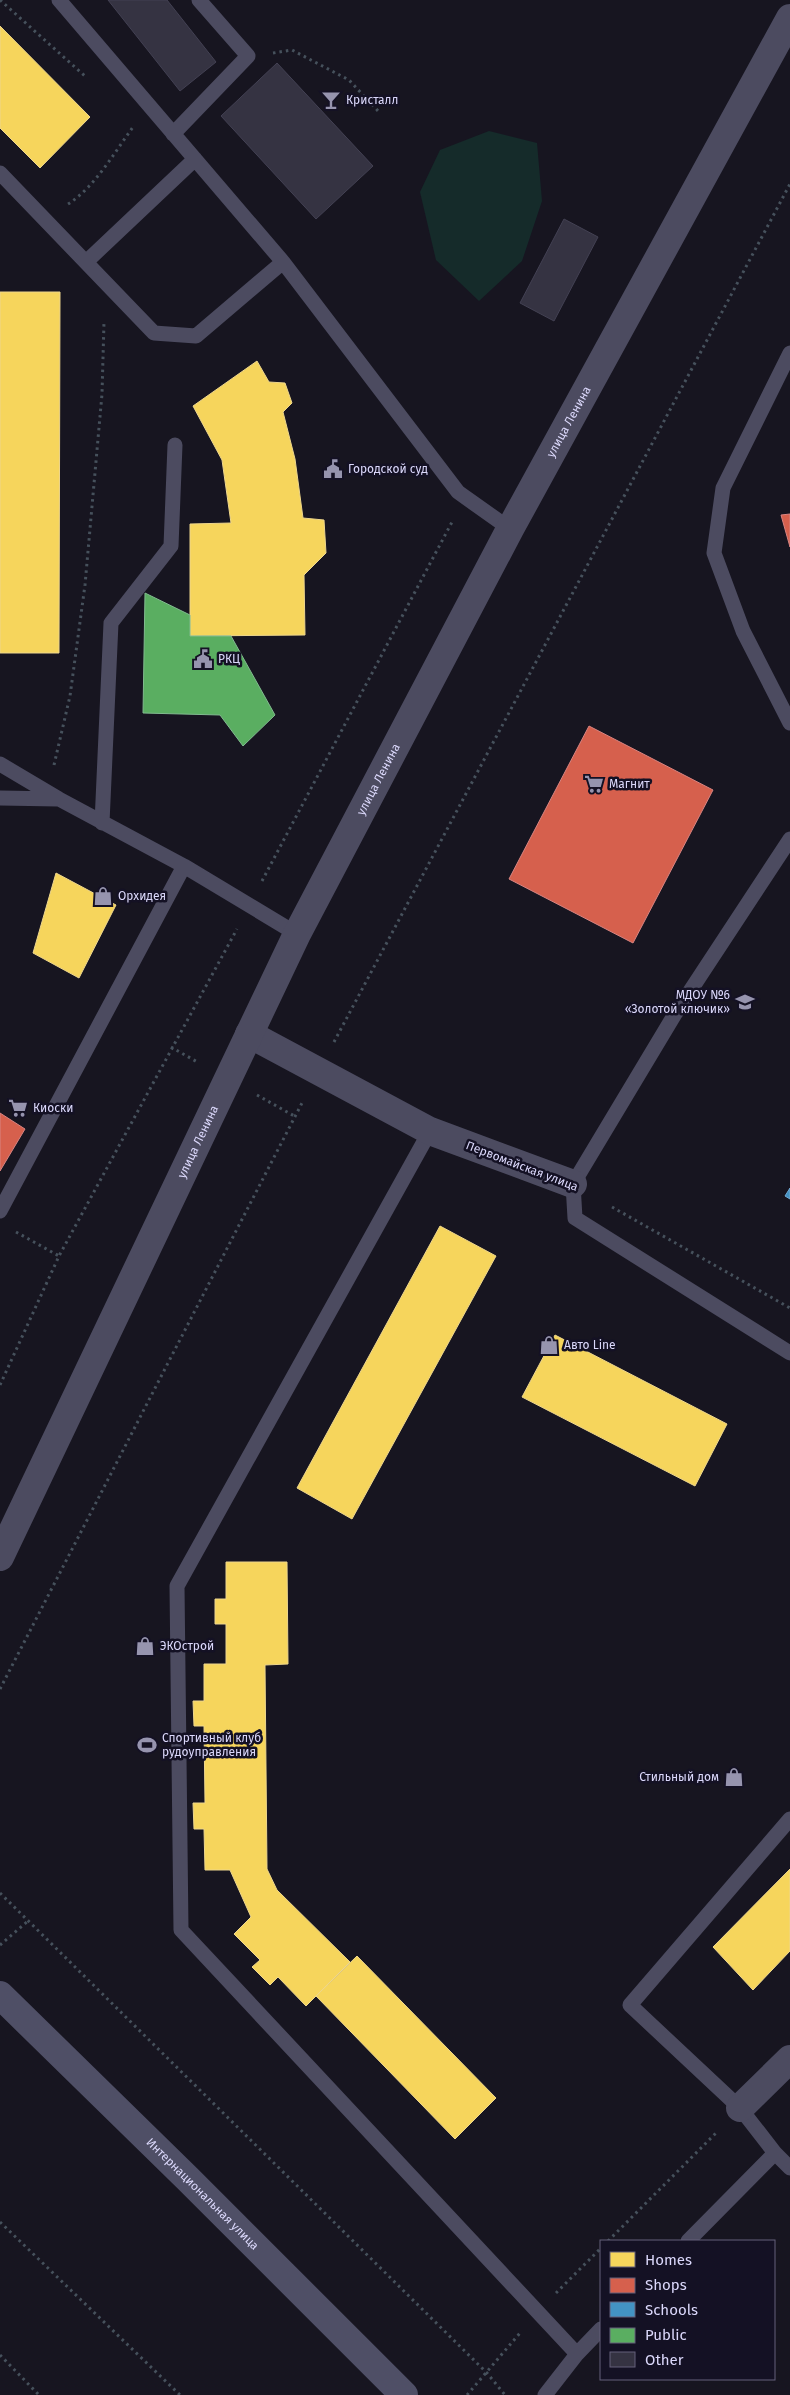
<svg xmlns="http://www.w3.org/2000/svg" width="790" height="2395" font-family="'Fira Sans',sans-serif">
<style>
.green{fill:#152b2a}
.homes{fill:#f6d55c;stroke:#eed68c}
.shops{fill:#d6604d;stroke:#d88481}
.schools{fill:#4393c3;stroke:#71a8d4}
.public{fill:#5aae61;stroke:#81bb8f}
.building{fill:#353342;stroke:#434153}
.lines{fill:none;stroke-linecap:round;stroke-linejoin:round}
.path{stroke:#46515c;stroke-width:3;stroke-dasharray:2.5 4;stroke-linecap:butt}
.service{stroke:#4c4b60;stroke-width:15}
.minor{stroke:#4c4b60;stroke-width:28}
.tertiary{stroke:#4c4b60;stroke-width:28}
.secondary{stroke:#4f4f66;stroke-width:28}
.labels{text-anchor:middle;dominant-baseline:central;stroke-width:5;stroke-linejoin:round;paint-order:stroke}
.poi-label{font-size:12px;fill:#dbd8fb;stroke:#141124;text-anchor:start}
.street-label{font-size:12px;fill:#dbd8fb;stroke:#141124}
</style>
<rect width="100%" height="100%" fill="#171520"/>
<path class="green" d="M489 131 537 143 542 201 522 261 479 301 436 260 420 192 440 150Z"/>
<path class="homes" d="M0 26 90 117 40 168 0 128Z
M0 292H60L59 653H0Z
M257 361 269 382 285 383 292 403 283 412 295 459 303 518 324 520 326 553 304 575 305 635 190 636V524L231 523 222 460 193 406Z
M56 873 116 905 79 978 33 953Z
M440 1226 496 1256 352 1519 297 1488Z
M555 1335 727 1424 695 1486 522 1397Z
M226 1562H287L288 1664 265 1665 267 1869 277 1890 350 1962 306 2006 278 1977 270 1985 252 1967 260 1960 234 1934 251 1917 230 1870H205L204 1829H194L193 1803H205L204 1726H194L193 1701H204V1664H226V1624H215V1599H226Z
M790 1869V1951L753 1990 713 1947Z
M357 1956 496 2098 455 2139 316 1996Z"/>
<path class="shops" d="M790 514V547L781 515Z
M589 726 713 790 633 943 509 879Z
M0 1113 25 1129 0 1171Z"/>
<path class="schools" d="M790 1188V1199L785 1196Z"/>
<path class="public" d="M145 593 190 615V636H231L275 715 243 746 220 715 143 713Z"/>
<path class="building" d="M108 0H167L216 62 180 91Z
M277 63 373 166 316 219 221 116Z
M564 219 598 237 554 321 520 303Z"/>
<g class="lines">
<path class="path" d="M0 0 86 77
M273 53 292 50 349 80 379 112
M68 204C95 187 114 153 133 127
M54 765 70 696 85 585 102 394 104 322
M262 881 452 522
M334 1042 790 184
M171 1047 199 1063
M257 1095 296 1117
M612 1207 790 1308
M16 1232 59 1256
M0 1385 59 1256 237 929
M0 1689 303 1101
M0 1893 487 2373 505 2395
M0 1945 28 1921
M0 2222 180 2395
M608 2241 717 2132
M556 2293 601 2248
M0 2355 39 2395
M467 2395 520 2333"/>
<path class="service" d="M59 0 283 262 458 492 510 529
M173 134 248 56 199 0
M0 173 154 333 196 336 283 262
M86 262 195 159
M790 353 723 488 714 553 743 631 790 723
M0 764 59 799 184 866 297 934
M0 798 58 799
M102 823 111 623 171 546 175 445
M790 839 675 1014 573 1184 575 1218 790 1353
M430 1131 177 1586 181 1930 577 2354
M0 1211 184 866
M775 2153 790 2168
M688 2241 775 2153 740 2108 630 2005 790 1819
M545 2395 577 2354 601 2329"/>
<path class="minor" d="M249 1034 430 1131 573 1184
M740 2108 790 2059"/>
<path class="tertiary" id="s1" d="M0 1557 297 934 510 529 790 18"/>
<path class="secondary" id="s2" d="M0 1995 187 2178 404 2395"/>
</g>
<defs>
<g id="bar-bare" transform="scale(1.5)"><path d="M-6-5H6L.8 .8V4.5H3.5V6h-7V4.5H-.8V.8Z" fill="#9694ae" stroke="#141124" stroke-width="2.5" paint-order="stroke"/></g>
<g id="civic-bare" transform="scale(1.5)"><path d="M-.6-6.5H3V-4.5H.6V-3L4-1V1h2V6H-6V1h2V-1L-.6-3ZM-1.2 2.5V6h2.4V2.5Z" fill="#9694ae" stroke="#141124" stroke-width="2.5" paint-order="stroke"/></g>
<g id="supermarket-bare" transform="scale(1.5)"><path d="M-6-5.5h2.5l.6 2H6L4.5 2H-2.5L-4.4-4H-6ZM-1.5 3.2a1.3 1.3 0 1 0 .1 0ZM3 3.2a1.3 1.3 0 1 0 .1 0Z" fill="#9694ae" stroke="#141124" stroke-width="2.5" paint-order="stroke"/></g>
<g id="shop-bare" transform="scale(1.5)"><path d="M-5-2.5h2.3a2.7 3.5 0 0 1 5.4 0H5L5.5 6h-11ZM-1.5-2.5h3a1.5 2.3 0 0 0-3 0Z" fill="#9694ae" stroke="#141124" stroke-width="2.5" paint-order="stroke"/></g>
<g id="school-bare" transform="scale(1.5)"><path d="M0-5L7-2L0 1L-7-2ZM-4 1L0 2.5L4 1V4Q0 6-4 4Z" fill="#9694ae" stroke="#141124" stroke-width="2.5" paint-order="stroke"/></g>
<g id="stadium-bare" transform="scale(1.5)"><path d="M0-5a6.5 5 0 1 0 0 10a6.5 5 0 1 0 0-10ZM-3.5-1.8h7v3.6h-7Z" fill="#9694ae" stroke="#141124" stroke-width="2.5" paint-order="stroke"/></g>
</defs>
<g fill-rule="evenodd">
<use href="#bar-bare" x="331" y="100"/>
<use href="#civic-bare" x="333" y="469"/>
<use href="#civic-bare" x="203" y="659"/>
<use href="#supermarket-bare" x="594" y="784"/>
<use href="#shop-bare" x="103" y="896"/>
<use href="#school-bare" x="745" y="1002"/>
<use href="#supermarket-bare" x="18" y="1108"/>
<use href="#shop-bare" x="549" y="1345"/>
<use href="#shop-bare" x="145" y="1646"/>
<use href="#stadium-bare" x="147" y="1745"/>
<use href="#shop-bare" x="734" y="1777"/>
</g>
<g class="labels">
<g class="poi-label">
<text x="346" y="100">Кристалл</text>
<text x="348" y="469">Городской суд</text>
<text x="218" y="659">РКЦ</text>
<text x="609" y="784">Магнит</text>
<text x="118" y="896">Орхидея</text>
<text x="730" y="995" text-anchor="end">МДОУ №6<tspan x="730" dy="14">«Золотой ключик»</tspan></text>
<text x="33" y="1108">Киоски</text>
<text x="564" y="1345">Авто Line</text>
<text x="160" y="1646">ЭКОстрой</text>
<text x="162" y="1738">Спортивный клуб<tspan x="162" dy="14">рудоуправления</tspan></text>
<text x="719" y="1777" text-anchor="end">Стильный дом</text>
</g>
<g class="street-label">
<text stroke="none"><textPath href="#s1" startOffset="1270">улица Ленина</textPath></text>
<text stroke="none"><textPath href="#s1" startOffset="865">улица Ленина</textPath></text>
<text stroke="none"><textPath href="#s1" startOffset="460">улица Ленина</textPath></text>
<text transform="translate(522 1166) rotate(21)">Первомайская улица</text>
<text stroke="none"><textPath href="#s2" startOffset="284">Интернациональная улица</textPath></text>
</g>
</g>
<rect x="600" y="2240" width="175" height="140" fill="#141124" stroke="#64617a"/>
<rect x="610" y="2252" width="25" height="15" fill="#f6d55c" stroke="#64617a"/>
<text x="645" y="2265" font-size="15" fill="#dbd8fb">Homes</text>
<rect x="610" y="2278" width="25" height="15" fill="#d6604d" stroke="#64617a"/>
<text x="645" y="2290" font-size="15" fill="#dbd8fb">Shops</text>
<rect x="610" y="2302" width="25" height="15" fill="#4393c3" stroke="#64617a"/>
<text x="645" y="2315" font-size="15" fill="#dbd8fb">Schools</text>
<rect x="610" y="2328" width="25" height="15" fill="#5aae61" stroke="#64617a"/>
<text x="645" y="2340" font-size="15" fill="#dbd8fb">Public</text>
<rect x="610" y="2352" width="25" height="15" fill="#353342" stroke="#64617a"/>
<text x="645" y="2365" font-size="15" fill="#dbd8fb">Other</text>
</svg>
